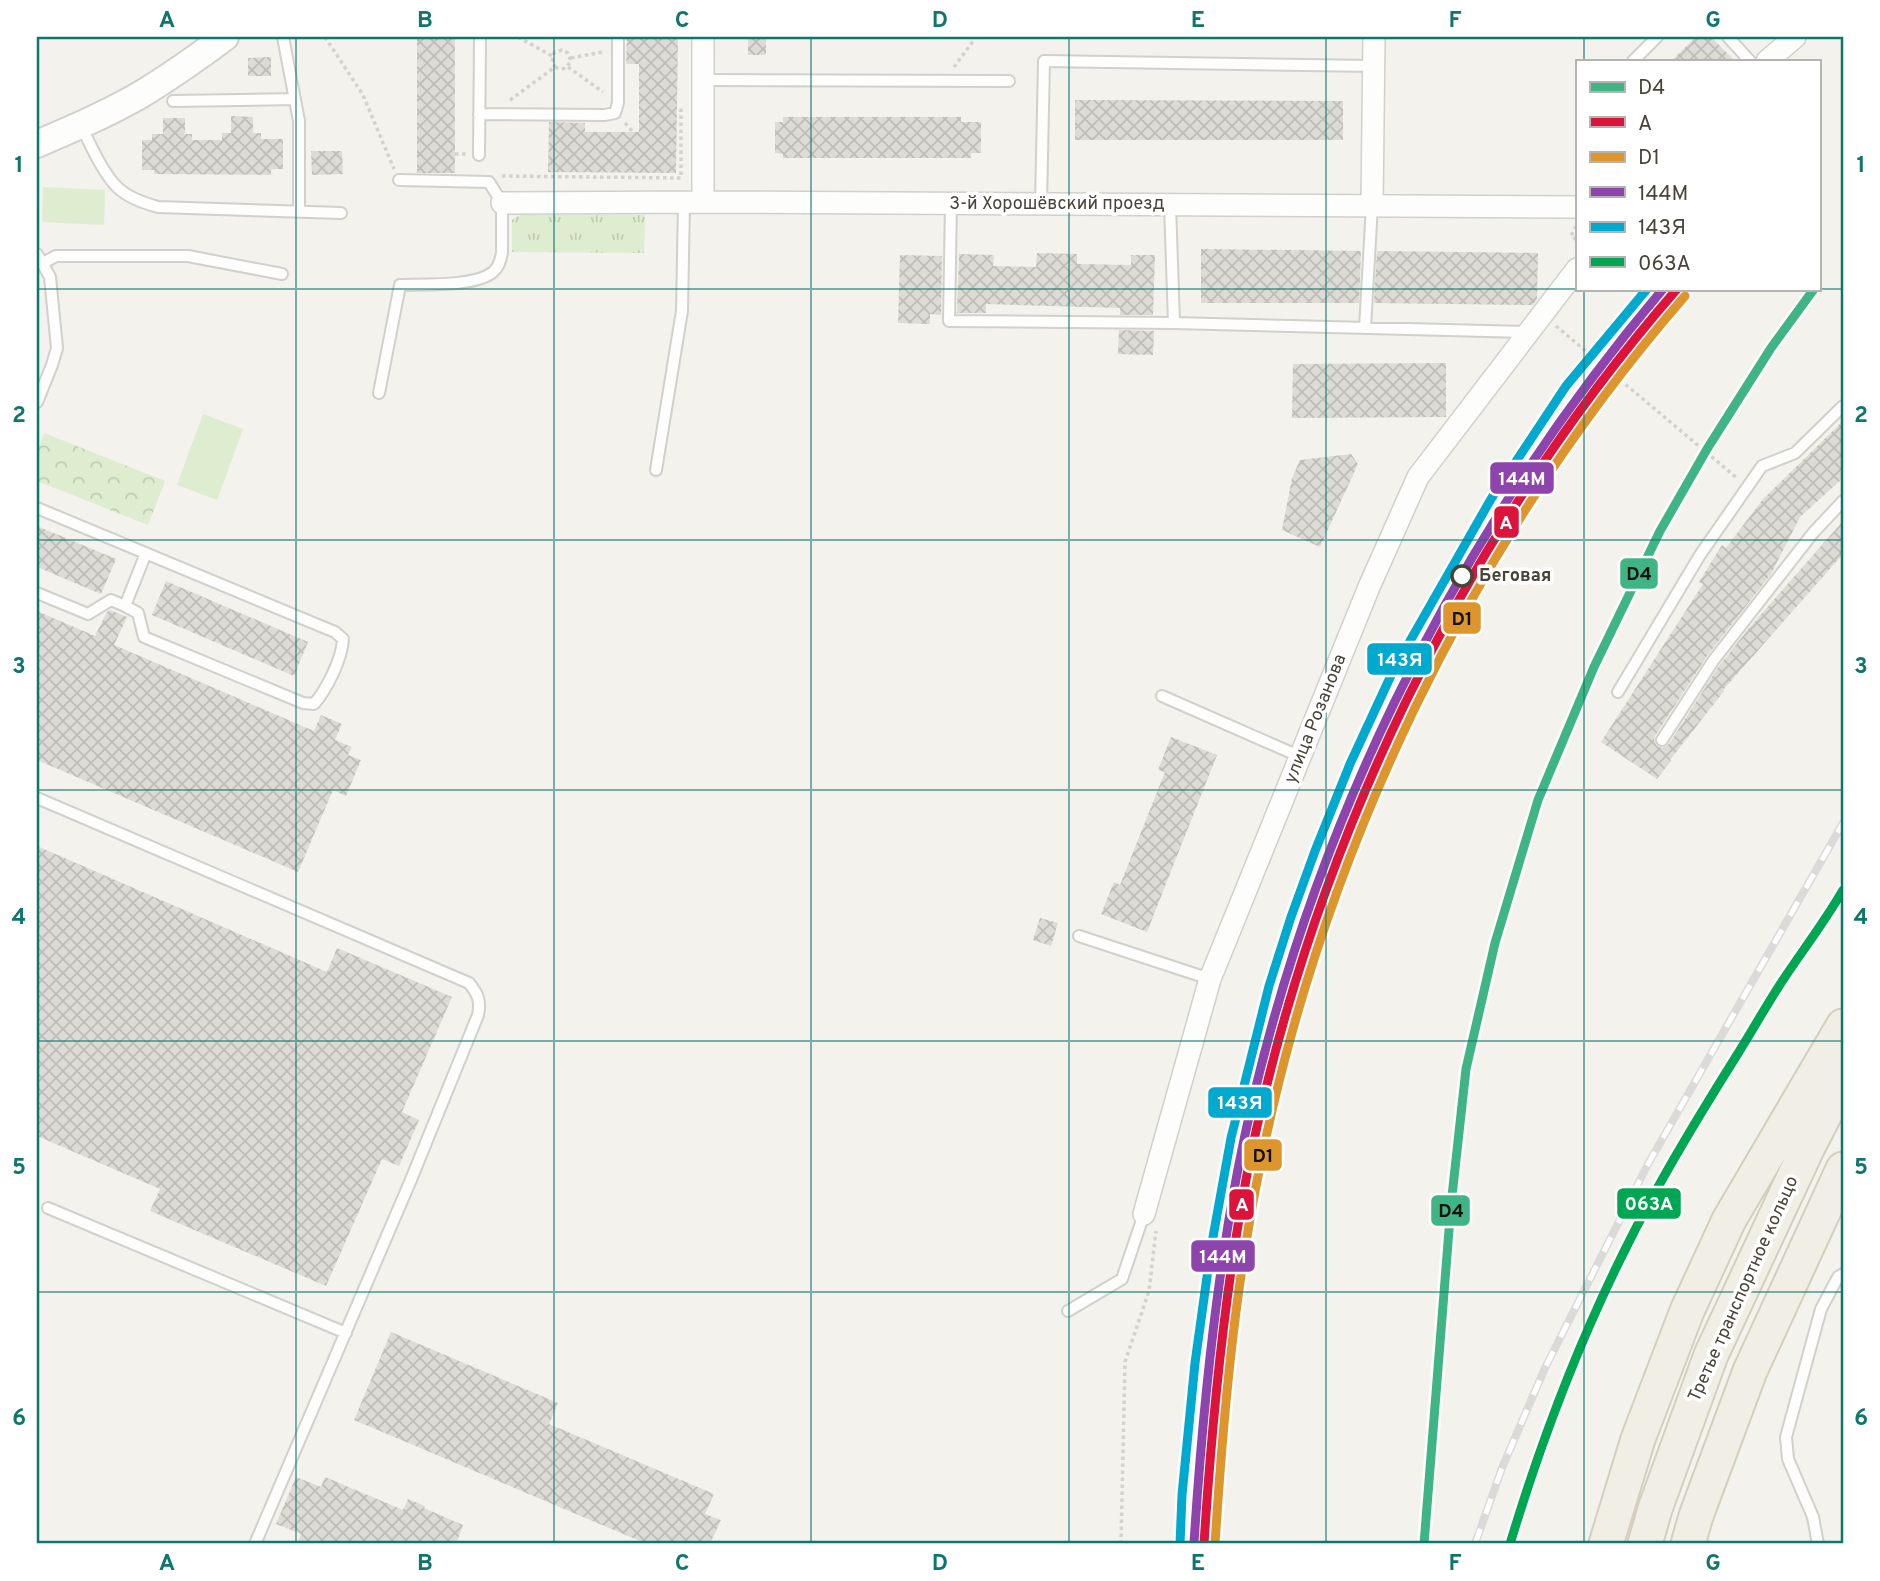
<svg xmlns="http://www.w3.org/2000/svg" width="1880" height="1581" font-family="Overpass,sans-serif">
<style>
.grass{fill:url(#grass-tufts)}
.park{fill:url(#park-crowns)}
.pitch{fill:#deeccf}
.building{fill:url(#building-cross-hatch)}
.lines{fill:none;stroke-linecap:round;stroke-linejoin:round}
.service-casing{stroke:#d1d0cb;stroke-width:14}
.minor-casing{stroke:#d1d0cb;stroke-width:24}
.tertiary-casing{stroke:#d1d0cb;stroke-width:30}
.primary-casing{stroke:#d4cfbc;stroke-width:37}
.path{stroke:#d3d2cc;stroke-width:3.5;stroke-dasharray:3.5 3.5;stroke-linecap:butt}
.service{stroke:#fdfdfc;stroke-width:10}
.minor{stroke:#fdfdfc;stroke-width:21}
.tertiary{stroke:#fdfdfc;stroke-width:26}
.primary{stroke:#f1efe5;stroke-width:33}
.rail-casing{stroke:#dadad9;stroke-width:8}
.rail{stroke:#fff;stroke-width:5;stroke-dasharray:16;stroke-linecap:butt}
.rail-1-casing{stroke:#fff;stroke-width:14}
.rail-2-casing{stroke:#fff;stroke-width:14}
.rail-3-casing{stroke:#fff;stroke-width:14}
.rail-4-casing{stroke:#fff;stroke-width:14}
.rail-5-casing{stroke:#fff;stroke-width:14}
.rail-6-casing{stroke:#fff;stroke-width:14}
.rail-1{stroke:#3fb485;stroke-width:9}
.rail-2{stroke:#dc143c;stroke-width:9}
.rail-3{stroke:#dd962e;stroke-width:9}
.rail-4{stroke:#8e44ad;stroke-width:9}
.rail-5{stroke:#00a9ce;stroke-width:9}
.rail-6{stroke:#00a651;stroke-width:9}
.grid{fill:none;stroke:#0f766e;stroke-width:2;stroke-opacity:0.55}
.stop-dot{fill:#fff;stroke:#494439;stroke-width:3.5}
.labels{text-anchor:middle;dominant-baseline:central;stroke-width:7;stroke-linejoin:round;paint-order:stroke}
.street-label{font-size:18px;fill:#494439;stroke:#fff}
.stop-label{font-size:18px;font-weight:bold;fill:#494439;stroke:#fff;text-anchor:start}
.line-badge{stroke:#fff;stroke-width:2.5}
.badge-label{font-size:19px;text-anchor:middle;font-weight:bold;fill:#fff}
.pale-badge-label{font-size:19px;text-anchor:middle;font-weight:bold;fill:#111}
.neatline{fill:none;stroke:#0f766e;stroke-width:2.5}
.grid-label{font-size:23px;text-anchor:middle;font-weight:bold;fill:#0f766e}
</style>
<defs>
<pattern id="grass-tufts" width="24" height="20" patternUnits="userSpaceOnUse" patternTransform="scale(1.75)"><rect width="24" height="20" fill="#deeccf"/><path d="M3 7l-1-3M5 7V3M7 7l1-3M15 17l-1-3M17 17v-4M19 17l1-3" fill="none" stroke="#c0ccb2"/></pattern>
<pattern id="park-crowns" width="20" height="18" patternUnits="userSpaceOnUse" patternTransform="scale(1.75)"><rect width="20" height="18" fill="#deeccf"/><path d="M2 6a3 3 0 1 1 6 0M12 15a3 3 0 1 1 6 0" fill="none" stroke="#c0ccb2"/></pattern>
<pattern id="building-cross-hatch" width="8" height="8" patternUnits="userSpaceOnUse" patternTransform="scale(1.75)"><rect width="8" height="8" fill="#dddbd6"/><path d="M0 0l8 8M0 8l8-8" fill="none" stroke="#bfbdb8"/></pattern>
</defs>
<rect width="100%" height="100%" fill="#f3f2ed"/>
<path class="grass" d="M523 215H645L644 253 512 252V220L517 216Z"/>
<path class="park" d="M44 433 165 481 148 525 37 481V452Z"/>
<path class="pitch" d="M43 187 105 190 104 225 42 222Z
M203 414 243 429 217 500 177 485Z"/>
<path class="building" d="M417 37H455V173H417Z
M627 37H678L676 173 548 172 549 122 585 123V132H639V64H626Z
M748 37H766V55H748Z
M1696 37H1711L1735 61H1671Z
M271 57V76H248V58Z
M1075 100 1343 101V140H1075Z
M231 116 253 117V133H261V139H283V169H271V175L154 174V170H142V140H152V134H163V118H185V134H192V140H222V133H231Z
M783 117H961V122H981V153H971V158H783V154L775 153V122H783Z
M311 151H342L343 174 312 175Z
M1201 249 1361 251 1359 303H1201Z
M1377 251 1538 253 1537 299 1533 305 1374 303Z
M1037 253 1077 254V264L1131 265V255H1155L1153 315H1120V308L986 304V313H957L959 254 994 255 993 266 1036 267Z
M900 255 942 256 941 315 930 314V324L898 323Z
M1119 330 1154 331 1153 355 1118 354Z
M1446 363V417L1292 418 1293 364Z
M1843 421V478L1800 517 1771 574 1707 656 1655 736 1654 740 1657 746 1662 748 1669 744 1719 666 1750 627 1843 521V554L1723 690 1724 691 1670 760 1671 761 1657 779 1601 742 1703 584 1699 582 1722 545 1726 548 1763 499Z
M1351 454 1358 464 1320 547 1282 530 1292 478 1300 460Z
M37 526 116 559 101 594 37 567Z
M166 581 308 642 294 676 152 615Z
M110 610 127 617 114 645 314 731 321 715 342 724 335 740 352 747 348 755 361 760 346 796 333 790 298 872 37 760V611L95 636 107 612Z
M1171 737 1217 755 1147 932 1101 914 1114 882 1120 885 1165 772 1158 770Z
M37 846 327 972 337 948 452 997 402 1112 419 1120 399 1166 382 1159 326 1286 150 1211 160 1189 37 1136Z
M1040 918 1058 923 1051 946 1033 940Z
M391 1332 558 1403 549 1424 714 1494 705 1514 721 1520 710 1544H647L354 1420Z
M296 1477 321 1487 325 1477 403 1510 408 1499 425 1506 424 1508 463 1525 456 1544H297L301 1534 276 1524Z"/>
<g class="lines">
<g class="service-casing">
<path id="service" d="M283 37 299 121V211
M1728 37 1750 61
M1633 61 1657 37
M703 80 1009 81
M173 101 295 99
M479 114 605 115 615 113 618 103V37
M81 125C89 143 103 174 118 188 129 198 143 203 158 207L341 213
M479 155 480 37
M951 204 949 321 1174 323 1529 332
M1041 204 1044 61 1374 66
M1170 204 1174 323
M37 254 50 277 57 348 52 365 37 402
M43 263 56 256H188L282 274
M1365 328 1372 205
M379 393 400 285C423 284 475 287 493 272 498 268 501 259 502 252V203L489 182 399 180
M656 470 682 311 684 202
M37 508 335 632 343 639C342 659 327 689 314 704L303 703 144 637 138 613 125 606
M37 593 88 614 111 600 125 606 146 553
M1618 692 1700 555 1762 466 1795 453 1843 406
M1162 696 1301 757
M1662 740 1713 661 1813 533 1843 501
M37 798 469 983C478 994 481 1001 478 1015L410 1182 255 1544
M1079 936 1210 979
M48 1208 346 1333
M1068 1311 1122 1279 1144 1214
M1818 1544 1813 1517 1788 1459 1786 1437 1821 1309 1838 1277 1843 1274"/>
</g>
<g class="minor-casing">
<path id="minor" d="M703 37V202L1577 207
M1767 61 1795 37
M502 203 703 202
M1372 205 1374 37
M1144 1214 1210 979 1369 587 1418 477 1577 269"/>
</g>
<g class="tertiary-casing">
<path id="tertiary" d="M37 144C72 129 107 114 140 95 170 77 198 57 225 37"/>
</g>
<g class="primary-casing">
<path id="primary" d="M1606 1544 1638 1439 1687 1311 1729 1220 1843 1026
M1645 1544 1655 1509 1711 1355 1808 1147 1843 1079
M1688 1544 1696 1516 1750 1371 1843 1169"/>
</g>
<path class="path" d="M325 37 363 95 394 169
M518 37 552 56
M571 58 603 52
M568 67 603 92
M954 67 976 37
M510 100 555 67 560 69 566 68 571 61 568 53 562 50 554 53 552 62 555 67
M625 123 633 132
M455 154H466
M502 176 681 178V105
M1576 226 1571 236 1577 240
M1556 326 1737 478
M1563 387 1589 355
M1587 415 1617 378
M1121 1544 1125 1362 1149 1291 1156 1231"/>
<use href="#service" class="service"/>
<use href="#minor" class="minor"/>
<use href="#tertiary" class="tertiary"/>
<use href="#primary" class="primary"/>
<g class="rail-casing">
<path id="rail" d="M1475 1544 1502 1468 1545 1368 1648 1164 1843 823"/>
</g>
<use href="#rail" class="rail"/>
<g class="rail-1-casing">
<path id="rail-1" d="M1424 1544 1451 1205 1466 1069 1495 943 1538 800 1594 667 1660 531 1707 449 1771 348 1814 289"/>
</g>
<g class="rail-2-casing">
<path id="rail-2" d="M1204 1544C1212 1418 1224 1293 1248 1169 1312 849 1462 536 1677 289"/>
</g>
<g class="rail-3-casing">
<path id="rail-3" d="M1215 1544C1223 1419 1234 1294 1259 1171 1322 853 1472 541 1685 296"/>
</g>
<g class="rail-4-casing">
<path id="rail-4" d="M1194 1543C1202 1418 1214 1293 1238 1169 1301 846 1451 540 1663 289"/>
</g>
<g class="rail-5-casing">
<path id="rail-5" d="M1180 1544 1182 1495 1195 1363 1211 1248 1231 1138 1269 986 1291 917 1315 851 1350 764 1394 669 1491 499 1566 386 1647 289"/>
</g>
<g class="rail-6-casing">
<path id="rail-6" d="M1510 1544C1547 1421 1595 1300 1658 1187 1683 1142 1710 1098 1737 1055 1752 1031 1766 1006 1781 983 1802 951 1824 923 1843 890"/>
</g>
<use href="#rail-1" class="rail-1"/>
<use href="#rail-2" class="rail-2"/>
<use href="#rail-3" class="rail-3"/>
<use href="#rail-4" class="rail-4"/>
<use href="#rail-5" class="rail-5"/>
<use href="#rail-6" class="rail-6"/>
</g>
<path class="grid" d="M296 37V1544M554 37V1544M811 37V1544M1069 37V1544M1326 37V1544M1584 37V61M37 289H1843M1584 289V1544M37 540H1843M37 790H1843M37 1041H1843M37 1292H1843"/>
<circle class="stop-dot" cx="1462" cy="576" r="10"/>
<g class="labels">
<g class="street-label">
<text x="1057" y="204">3-й Хорошёвский проезд</text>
<text transform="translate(1316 719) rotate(-68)">улица Розанова</text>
<text transform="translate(1744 1289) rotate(-66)">Третье транспортное кольцо</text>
</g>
<g class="stop-label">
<text x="1479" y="576">Беговая</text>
</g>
</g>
<g class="line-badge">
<rect x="1489" y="461" width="66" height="34" rx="7" fill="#8e44ad"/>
<rect x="1493" y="505" width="27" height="34" rx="7" fill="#dc143c"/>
<rect x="1619" y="557" width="40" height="33" rx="7" fill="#3fb485"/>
<rect x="1442" y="601" width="40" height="34" rx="7" fill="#dd962e"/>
<rect x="1366" y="642" width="67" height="34" rx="7" fill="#00a9ce"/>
<rect x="1207" y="1086" width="66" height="33" rx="7" fill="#00a9ce"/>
<rect x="1243" y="1138" width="40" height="34" rx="7" fill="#dd962e"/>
<rect x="1616" y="1187" width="66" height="33" rx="7" fill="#00a651"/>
<rect x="1228" y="1188" width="27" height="33" rx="7" fill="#dc143c"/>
<rect x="1430" y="1194" width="41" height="33" rx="7" fill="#3fb485"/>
<rect x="1190" y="1239" width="66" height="34" rx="7" fill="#8e44ad"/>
</g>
<g class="badge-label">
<text x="1522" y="485">144М</text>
<text x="1506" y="529">A</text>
<text x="1400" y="666">143Я</text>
<text x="1240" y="1109">143Я</text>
<text x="1649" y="1210">063А</text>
<text x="1242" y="1211">A</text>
<text x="1223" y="1263">144М</text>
</g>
<g class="pale-badge-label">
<text x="1639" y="580">D4</text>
<text x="1462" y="625">D1</text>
<text x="1263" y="1162">D1</text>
<text x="1451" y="1217">D4</text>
</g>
<rect width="1880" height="1581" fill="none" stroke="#ffffff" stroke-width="77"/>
<rect x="1576" y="60" width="245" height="231" fill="#ffffff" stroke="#b6b4b0" stroke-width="2"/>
<rect x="1590" y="82" width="35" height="10" fill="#3fb485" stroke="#b6b4b0" stroke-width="2"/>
<text x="1638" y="94" font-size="21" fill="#494439">D4</text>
<rect x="1590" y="117" width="35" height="10" fill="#dc143c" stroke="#b6b4b0" stroke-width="2"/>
<text x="1638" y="130" font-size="21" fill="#494439">A</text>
<rect x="1590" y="152" width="35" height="10" fill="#dd962e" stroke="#b6b4b0" stroke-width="2"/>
<text x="1638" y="164" font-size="21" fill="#494439">D1</text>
<rect x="1590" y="187" width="35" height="10" fill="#8e44ad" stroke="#b6b4b0" stroke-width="2"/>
<text x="1638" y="200" font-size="21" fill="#494439">144М</text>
<rect x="1590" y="222" width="35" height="10" fill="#00a9ce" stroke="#b6b4b0" stroke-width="2"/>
<text x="1638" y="234" font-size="21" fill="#494439">143Я</text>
<rect x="1590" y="257" width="35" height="10" fill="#00a651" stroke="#b6b4b0" stroke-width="2"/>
<text x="1638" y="270" font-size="21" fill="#494439">063А</text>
<rect x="38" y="38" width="1804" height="1504" class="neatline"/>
<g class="grid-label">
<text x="167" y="27">A</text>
<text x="425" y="27">B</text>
<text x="682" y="27">C</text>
<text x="940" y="27">D</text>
<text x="1198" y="27">E</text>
<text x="1455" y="27">F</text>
<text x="1713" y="27">G</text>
<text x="19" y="172">1</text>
<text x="1861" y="172">1</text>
<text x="19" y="422">2</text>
<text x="1861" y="422">2</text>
<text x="19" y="673">3</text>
<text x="1861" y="673">3</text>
<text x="19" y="924">4</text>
<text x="1861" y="924">4</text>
<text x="19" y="1174">5</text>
<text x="1861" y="1174">5</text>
<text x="19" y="1425">6</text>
<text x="1861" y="1425">6</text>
<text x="167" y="1570">A</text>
<text x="425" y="1570">B</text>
<text x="682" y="1570">C</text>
<text x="940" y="1570">D</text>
<text x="1198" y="1570">E</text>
<text x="1455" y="1570">F</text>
<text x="1713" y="1570">G</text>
</g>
</svg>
